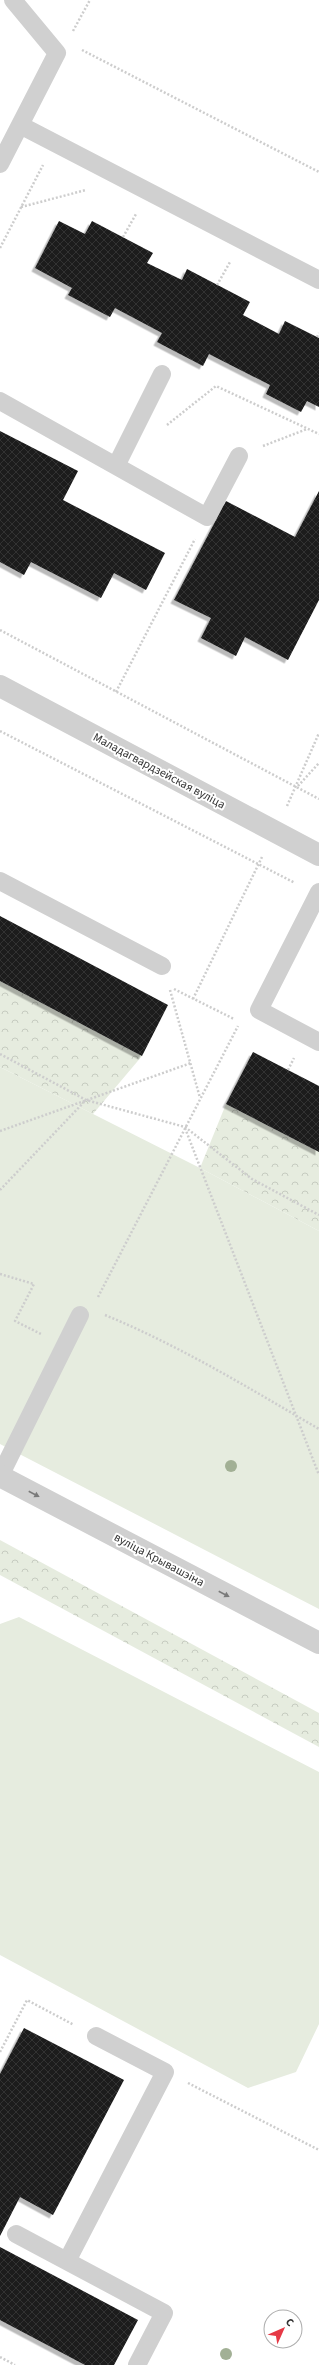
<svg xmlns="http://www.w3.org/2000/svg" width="319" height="2365" font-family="'Source Sans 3',sans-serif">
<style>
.grass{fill:#e6ecdf}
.forest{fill:url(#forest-crowns)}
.building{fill:url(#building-cross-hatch);filter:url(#shadow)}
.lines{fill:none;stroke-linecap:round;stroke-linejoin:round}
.path{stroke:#cdcdcd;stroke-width:2.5;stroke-dasharray:2 2;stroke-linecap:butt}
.service{stroke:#d0d0d0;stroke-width:18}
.minor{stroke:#d0d0d0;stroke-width:22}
.tree{fill:#a2b095}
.oneway{fill:#7a7a7a}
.labels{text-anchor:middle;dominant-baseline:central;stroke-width:4;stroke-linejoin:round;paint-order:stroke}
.street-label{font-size:12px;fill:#333;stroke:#fff}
</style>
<defs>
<pattern id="forest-crowns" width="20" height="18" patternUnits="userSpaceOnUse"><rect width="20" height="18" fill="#e6ecdf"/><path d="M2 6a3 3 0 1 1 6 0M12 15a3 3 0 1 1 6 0" fill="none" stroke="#c6cbc0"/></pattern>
<pattern id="building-cross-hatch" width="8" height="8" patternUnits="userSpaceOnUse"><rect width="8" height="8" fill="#1a1a1a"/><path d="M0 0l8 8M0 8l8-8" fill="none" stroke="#333"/></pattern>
<filter id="shadow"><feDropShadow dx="-3.5" dy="3.5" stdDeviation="0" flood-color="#0004"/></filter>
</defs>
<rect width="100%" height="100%" fill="#fff"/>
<path class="grass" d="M0 1067 200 1168 319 1231V1609L0 1444Z
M19 1617 319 1772V2024L296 2072 248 2088 0 1955V1624Z"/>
<path class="forest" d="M0 981 142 1056 93 1114 0 1067Z
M226 1104 319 1152V1231L200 1168Z
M0 1540 319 1713V1747L0 1575Z"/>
<path class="building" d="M59 221 85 234 92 221 153 253 147 263 182 280 187 269 250 302 243 315 279 334 285 321 319 338V407L307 401 301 412 266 394 270 385 209 354 203 366 157 342 162 333 115 308 110 317 68 295 72 288 35 268Z
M0 431 78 471 63 500 165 553 146 590 114 573 101 598 31 562 24 575 0 562Z
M319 491V600L288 660 245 637 236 656 201 638 211 618 174 600 226 501 295 537Z
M0 916 168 1005 142 1056 0 981Z
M253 1052 319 1086V1152L226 1104Z
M24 2028 124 2080 53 2215 20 2197 0 2236V2074Z
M0 2247 138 2320 114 2365H85L0 2320Z"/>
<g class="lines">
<path class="path" d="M73 31 90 0
M82 50 319 172
M21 207 86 190
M123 237 136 214
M0 248 43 165
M217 285 230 262
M317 337 319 333
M167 425 216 386 319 434
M263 446 307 429
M0 630 319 799
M116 692 195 539
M0 731 295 883
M298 786 319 763
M287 806 319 733
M174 989 234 1019
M170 990 200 1098
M193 999 262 857
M0 1054 86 1100 185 1127 252 1179 319 1215
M288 1070 294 1058
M185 1128 319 1475
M0 1131 191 1063
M0 1190 85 1101
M0 1274 34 1284 15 1321 41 1334
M98 1297 238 1026
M105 1315C180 1346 249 1388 319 1429
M0 2052 27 2000 74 2025
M188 2083 319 2150
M0 2357 15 2365"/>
<path class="service" d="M20 125 319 280
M0 164 57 53 13 0
M0 401 116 466 162 374
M116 466 207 517 239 456
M0 881 162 966
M319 892 259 1010 319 1042
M0 1476 80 1315
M16 2234 164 2313 137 2365
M67 2261 165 2072 96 2036"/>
<path class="minor" d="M0 686 319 855
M0 1476 319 1643"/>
</g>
<g class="tree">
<circle cx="231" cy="1466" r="6"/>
<circle cx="226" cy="2354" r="6"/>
</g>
<defs><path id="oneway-solid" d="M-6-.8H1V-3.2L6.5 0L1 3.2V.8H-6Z"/></defs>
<g class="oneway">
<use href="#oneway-solid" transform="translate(34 1494) rotate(28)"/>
<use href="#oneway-solid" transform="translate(224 1594) rotate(28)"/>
</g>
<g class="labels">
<g class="street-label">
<text transform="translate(159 771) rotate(28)">Маладагвардзейская вуліца</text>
<text transform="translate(159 1560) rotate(28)">вуліца Крывашэіна</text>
</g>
</g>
<g transform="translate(283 2329) rotate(45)"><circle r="19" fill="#ffffff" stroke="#adadad"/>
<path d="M0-3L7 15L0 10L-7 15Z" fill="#e63946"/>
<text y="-6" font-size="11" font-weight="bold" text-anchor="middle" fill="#333333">С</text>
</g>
</svg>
